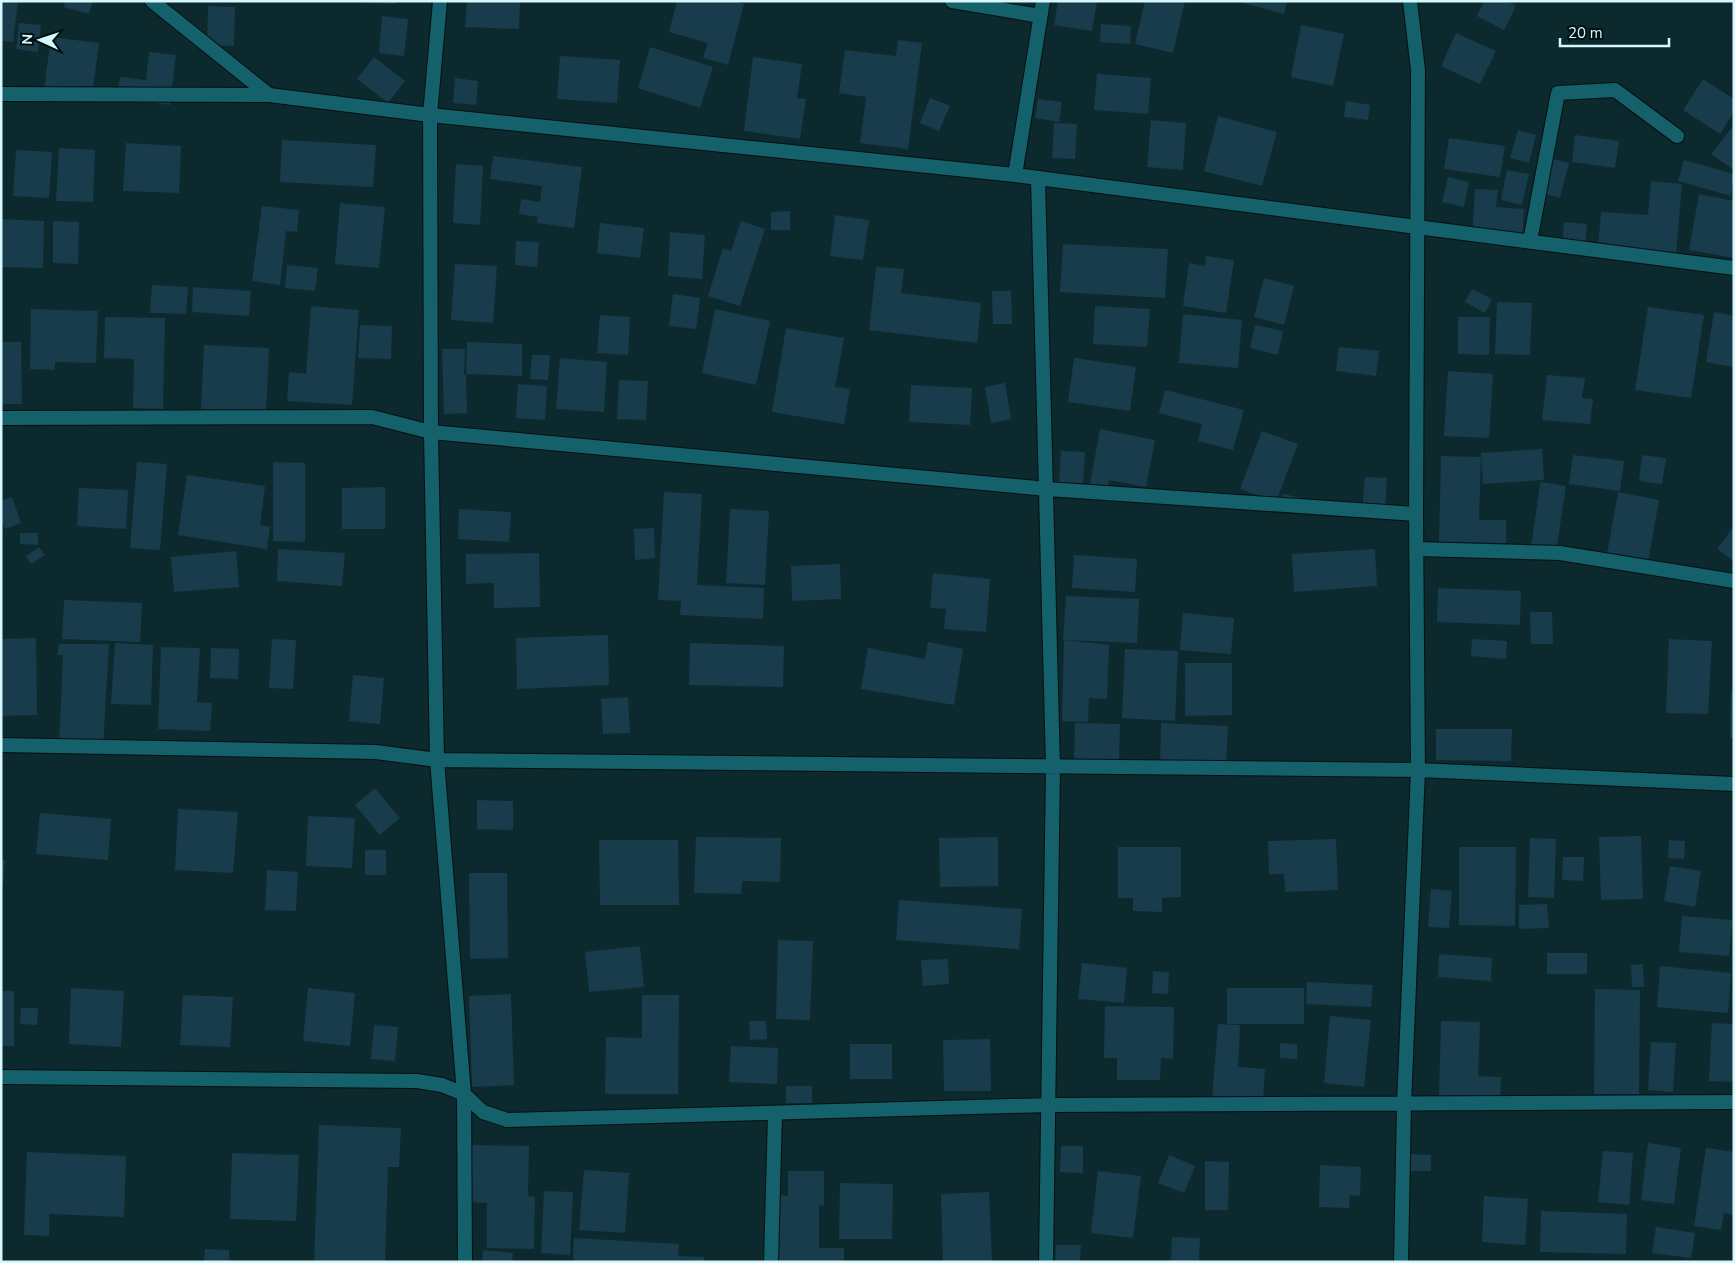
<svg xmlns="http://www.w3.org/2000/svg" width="1735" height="1263" font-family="'Nunito Sans',sans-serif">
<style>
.building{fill:#183c4c}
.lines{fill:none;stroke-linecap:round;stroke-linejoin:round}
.service-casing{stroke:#051012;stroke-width:16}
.minor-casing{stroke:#051012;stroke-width:16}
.service{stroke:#14606b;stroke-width:14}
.minor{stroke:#14606b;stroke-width:14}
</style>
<rect width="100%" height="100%" fill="#0c292e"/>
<path class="building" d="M1 1H18L13 42 1 41Z
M65 1H93L89 14 64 7Z
M364 1H396V4L364 3Z
M467 1H520L519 29 465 27Z
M677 1H734L744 4 728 65 703 58 708 43 669 32Z
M1058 1H1097L1092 31 1054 25Z
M1145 1H1185L1173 53 1135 44Z
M1236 1H1287L1284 14Z
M1484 1H1507L1516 6 1504 30 1477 16Z
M208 6 235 7 234 46 207 45Z
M382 16 408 19 404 56 379 53Z
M19 23 41 25 38 52 16 49Z
M1101 24 1131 26 1130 44 1100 42Z
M1301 25 1344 34 1333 86 1291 77Z
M1456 33 1496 51 1480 84 1441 66Z
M51 37 99 43 92 96 44 90Z
M898 40 922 43 908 149 860 143 866 97 839 93 845 50 896 56Z
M650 47 713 67 700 108 638 88Z
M149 52 176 55 170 105 117 98 120 77 146 80Z
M560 56 620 60 617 103 557 99Z
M374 57 405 81 388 103 357 79Z
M753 57 802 64 797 98 806 99 800 139 744 131Z
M1097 74 1151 78 1148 114 1094 110Z
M455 78 478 81 476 105 453 103Z
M1703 79 1734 99V112L1720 134 1683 110Z
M930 98 950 106 939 131 920 123Z
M1038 99 1062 102 1059 122 1035 118Z
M1346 101 1370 105 1368 120 1344 117Z
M1218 116 1277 132 1262 186 1204 171Z
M1151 120 1186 123 1183 170 1147 167Z
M1054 123 1077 124 1075 159 1052 158Z
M1734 125V166L1732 169 1711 154Z
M1518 130 1536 135 1529 163 1510 158Z
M1575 135 1619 141 1615 168 1572 162Z
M1449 138 1505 146 1500 177 1444 169Z
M282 140 376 145 373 187 280 182Z
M126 143 181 146 179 193 123 191Z
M59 148 95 150 93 202 56 201Z
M16 150 52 152 49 198 13 196Z
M493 156 582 167 574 228 537 223 538 217 519 214 521 199 540 202 542 186 490 179Z
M1542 156 1569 163 1560 198 1534 191Z
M1684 160 1734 174 1731 196 1678 181Z
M456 164 483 166 480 225 453 223Z
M1507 170 1529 174 1522 205 1501 200Z
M1448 177 1469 182 1464 207 1442 202Z
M1651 181 1682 184 1676 254 1598 247 1601 212 1648 215Z
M1475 189 1498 190 1496 207 1524 209 1522 240 1472 238Z
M1699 194 1734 201V258L1689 250Z
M340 203 385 207 379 268 335 264Z
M262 206 299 210 297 232 286 231 280 285 252 281Z
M790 211V230H771V212Z
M835 215 869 220 863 260 830 256Z
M1 219 44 221 43 268 1 267Z
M53 221 79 222 78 264 53 263Z
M741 221 765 229 740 306 708 296 723 248 731 251Z
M1564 222 1587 224 1585 248 1562 247Z
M600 223 644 228 640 258 597 253Z
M670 232 705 235 702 279 668 276Z
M516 241 539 242 537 267 515 265Z
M1063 244 1168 249 1165 298 1060 292Z
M1206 256 1234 260 1226 313 1183 306 1189 263 1205 266Z
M455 264 497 266 493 323 451 320Z
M287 265 318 268 315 291 285 288Z
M876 267 904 269 901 293 981 303 977 343 869 330Z
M1264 278 1294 286 1284 325 1254 317Z
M152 285 188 287 186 314 150 313Z
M193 287 251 291 249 316 192 312Z
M1472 289 1492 299 1485 313 1465 302Z
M992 291H1011L1012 324H993Z
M673 294 700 298 696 329 669 326Z
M1497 302 1532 303 1530 355 1495 354Z
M311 306 359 310 352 405 287 401 289 372 306 374Z
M1095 306 1150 309 1147 347 1093 344Z
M1648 307 1704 315 1691 398 1635 390Z
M31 309 98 311 96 363 55 362V370L30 369Z
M715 309 770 321 756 385 702 373Z
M1714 312 1734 316V367L1706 362Z
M1183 314 1242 320 1238 368 1179 363Z
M600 315 630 317 628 355 597 353Z
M105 317 165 318 163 409 133 408 134 359 104 358Z
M1458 317H1490L1489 355 1458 354Z
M360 325 392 326 391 359 358 358Z
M1255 325 1283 331 1278 355 1250 348Z
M786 328 844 338 835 387 850 389 844 424 772 412Z
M1 342H21L22 404H1Z
M467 342 522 344V376L466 374Z
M204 345 269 348 266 412 201 409Z
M1339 347 1379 351 1376 376 1336 371Z
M442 349H465L464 375H466L467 413 444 414Z
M532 355H550L548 380 530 379Z
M560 358 607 362 604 412 556 409Z
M1074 358 1136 367 1130 411 1068 402Z
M1448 371 1493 374 1489 438 1444 436Z
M1547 375 1585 378 1582 398 1593 399 1590 424 1542 420Z
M619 380 648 381 646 420 617 419Z
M1005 383 1011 419 991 423 985 387Z
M518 384 547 386 545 420 516 418Z
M911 385 972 388 970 425 909 422Z
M1165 390 1244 410 1233 450 1198 441 1202 424 1159 413Z
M1100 429 1155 440 1146 487 1109 480 1108 488 1090 485Z
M1262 431 1298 444 1276 502 1240 489Z
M1542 449 1544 480 1483 484 1481 453Z
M1061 451 1085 452 1083 484 1059 483Z
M1573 455 1624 461 1620 491 1569 484Z
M1642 455 1666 458 1662 484 1639 481Z
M1441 456 1481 457 1479 520H1506V543L1439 542Z
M137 462 167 464 160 550 130 548Z
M273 462 305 463V542L273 541Z
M187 475 265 486 260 525 270 527 267 549 178 535Z
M1365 477 1387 478 1385 512 1362 511Z
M1542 482 1566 486 1556 552 1531 548 1540 484Z
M385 487V529H342V488Z
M79 488 128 490 126 529 77 526Z
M664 492 702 494 697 585 764 588 763 619 680 615 681 601 658 600Z
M1618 492 1659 500 1648 562 1607 554Z
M1283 494 1302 498 1299 512 1280 508Z
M12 497 21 523 5 529 1 519V501Z
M459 509 511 512 509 542 458 539Z
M730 509 769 511 765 585 726 583Z
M1734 526V561L1717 549Z
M654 528 655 558 635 560 634 529Z
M20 533H38V545L20 544Z
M39 547 45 555 31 564 26 556Z
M278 549 345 553 342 586 277 581Z
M1375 549 1377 586 1294 592 1292 554Z
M236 551 239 587 174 592 171 557Z
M539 553 540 607 494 608V583L466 584V554Z
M1074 555 1137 559 1135 592 1072 588Z
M840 564 841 599 792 601 791 566Z
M933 573 990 579 986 632 944 629 946 609 930 608Z
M1438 588 1521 591 1520 625 1437 622Z
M1066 596 1139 599 1137 643 1063 640Z
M64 600 142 603 140 642 62 639Z
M1530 612H1552L1553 644H1531Z
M1183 613 1234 618 1231 654 1180 650Z
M608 635 609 685 517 689 516 638Z
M36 638 37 715 1 716V639Z
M272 639 296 640 293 689 269 688Z
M1472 639 1507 641 1506 659 1471 656Z
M1669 639 1712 641 1708 714 1666 713Z
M1064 640 1109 645 1107 699 1089 698 1088 722 1062 721Z
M928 642 963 649 954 705 861 689 868 648 925 659Z
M115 643 153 645 151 705 111 704Z
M690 643 784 646 783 687 689 685Z
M59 644H109L103 747 59 745 63 655H57Z
M161 647 200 648 197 702 212 703 210 731 158 729Z
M211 648 239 649 238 679 210 678Z
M1125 649 1178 651 1175 721 1122 718Z
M1185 663H1232V715L1185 716Z
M353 675 384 678 380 724 349 721Z
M1731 691H1734V738H1730Z
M628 697 630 733 603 734 601 699Z
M1075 723 1120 724 1119 765 1074 764Z
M1161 723 1228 726 1226 770 1160 766Z
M1436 729H1512L1511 761 1436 760Z
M375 788 400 818 380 835 355 805Z
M477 800 513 801V830L477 829Z
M178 809 238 812 233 873 175 870Z
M40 813 111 819 108 860 36 854Z
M308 816 355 818 352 868 306 866Z
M1641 836 1643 899 1601 900 1599 837Z
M696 837 781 838 780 882 742 881 741 894 694 893Z
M998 837V886L940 887 939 838Z
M1530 838 1556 839 1554 898 1528 897Z
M1336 839 1338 890 1285 892 1284 874H1269L1268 841Z
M599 840H678L679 905H600Z
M1669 840 1685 841 1684 859 1668 858Z
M1118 847H1181V897L1162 898V912L1133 911V898H1118Z
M1459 847H1516L1515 926 1459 925Z
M365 850H386V875H365Z
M1563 857H1584L1583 881 1562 880Z
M1 860H5L3 886H1Z
M1670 866 1701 871 1695 907 1664 901Z
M267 870 298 872 296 911 265 910Z
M469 873H507L508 958 470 959Z
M1431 889 1452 891 1449 928 1428 927Z
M899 900 1022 909 1019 949 896 940Z
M1547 904 1549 928 1519 929V905Z
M1682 916 1732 920 1729 956 1679 952Z
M778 940 813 941 810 1020 776 1019Z
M640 946 644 987 589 992 585 952Z
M1547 953H1587V974H1547Z
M1439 954 1492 958 1491 981 1438 977Z
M948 959 949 984 923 986 921 960Z
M1082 963 1127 968 1124 1003 1078 999Z
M1643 964 1644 987H1632L1631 965Z
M1660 966 1731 973 1728 1013 1657 1007Z
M1153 971 1169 972 1168 994 1152 993Z
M1307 982 1373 985 1371 1007 1306 1004Z
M71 988 124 991 121 1047 69 1044Z
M308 988 355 993 350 1046 303 1041Z
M1227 988H1304V1024H1227Z
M1595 989 1640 990 1639 1094H1594Z
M1 991H14V1046H1Z
M511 994 514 1085 472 1087 469 996Z
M183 995 233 997 230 1047 180 1045Z
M642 995H679L678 1094H605L606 1037 642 1038Z
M1105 1006 1174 1007 1173 1059 1161 1058 1160 1080H1117V1058H1104Z
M21 1008H38L37 1025 20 1024Z
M1330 1016 1371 1020 1364 1087 1324 1083Z
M749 1021H766L767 1039 750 1040Z
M1441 1021 1480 1022 1478 1076 1501 1077 1500 1098 1439 1096Z
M1712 1023 1734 1024V1082L1709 1081Z
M1218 1024 1240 1025 1238 1067 1265 1069 1263 1103 1212 1099Z
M374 1025 398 1027 395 1061 371 1059Z
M990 1039 991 1091H944L943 1040Z
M1651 1042 1676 1043 1673 1092 1648 1090Z
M1280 1043 1297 1044V1059L1280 1058Z
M850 1044H892V1079H850Z
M731 1046 778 1048 777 1084 729 1082Z
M786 1086H812V1103H786Z
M319 1125 401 1128 399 1167H388L385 1262H314Z
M1648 1143 1681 1148 1674 1204 1641 1200Z
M468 1145 529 1146 528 1196 535 1197 534 1249 487 1248V1203L467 1202Z
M1061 1146H1083V1173L1060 1172Z
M1706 1148 1734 1152V1215L1724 1213 1721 1230 1694 1226Z
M1603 1151 1633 1153 1629 1205 1598 1202Z
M27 1152 126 1156 124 1217 49 1214V1236L24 1235Z
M232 1153 299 1155 296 1221 230 1219Z
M1411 1154 1431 1155V1171H1411Z
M1169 1155 1195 1166 1184 1193 1158 1183Z
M1205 1161 1229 1162 1228 1210H1205Z
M1320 1165 1361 1167 1360 1196 1350 1195 1349 1208 1319 1207Z
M584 1170 629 1173 625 1233 579 1230Z
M788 1171H824V1206L819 1205V1248H844V1262H779L780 1195 788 1196Z
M1098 1171 1141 1176 1133 1238 1091 1233Z
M840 1183 893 1184 892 1239H839Z
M544 1191 573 1192 570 1255 541 1253Z
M989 1192 992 1262H943L941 1194Z
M1484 1196 1528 1199 1525 1245 1482 1242Z
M1541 1211 1627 1214 1626 1254 1540 1252Z
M1656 1227 1695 1233 1691 1258 1652 1253Z
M1172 1237 1200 1238 1199 1262H1171Z
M574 1238 679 1244 678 1256 704 1257V1262H573Z
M1056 1245H1081L1080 1262H1055Z
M205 1249 229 1250V1262H204Z
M483 1250 513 1253 512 1262H482Z"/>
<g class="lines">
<g class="service-casing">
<path id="service" d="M1530 241 1558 93 1615 90 1677 136
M1047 489 1416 514"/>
</g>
<g class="minor-casing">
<path id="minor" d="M152 1 269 95
M440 1 430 115 431 432 437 760 464 1094 465 1262
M952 1 1040 16
M1 94 269 95 430 115 1015 175 1734 268
M1015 175 1043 1
M1038 179 1053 767 1046 1262
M1 418 372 417 431 432 1047 489
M1416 549 1560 553 1734 581
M1 745 376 752 437 760 1418 770 1734 784
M1 1077 417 1081 442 1085 464 1094 483 1112 507 1120 1049 1105 1734 1102
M771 1262 775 1113
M1401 1262 1404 1104 1418 770 1416 514 1418 70 1410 1"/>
</g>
<use href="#service" class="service"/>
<use href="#minor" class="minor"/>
</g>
<rect width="1735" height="1263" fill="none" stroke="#d6f8fd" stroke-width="5"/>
<g transform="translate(40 40) rotate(273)" stroke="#011114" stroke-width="4" paint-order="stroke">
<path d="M0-4L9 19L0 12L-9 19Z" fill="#d6f8fd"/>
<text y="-8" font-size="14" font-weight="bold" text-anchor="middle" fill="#d6f8fd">N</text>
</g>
<path d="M1560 38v8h109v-8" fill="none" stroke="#d6f8fd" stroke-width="2.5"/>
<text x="1568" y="38" font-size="15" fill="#d6f8fd" stroke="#011114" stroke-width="4" paint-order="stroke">20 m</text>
</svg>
